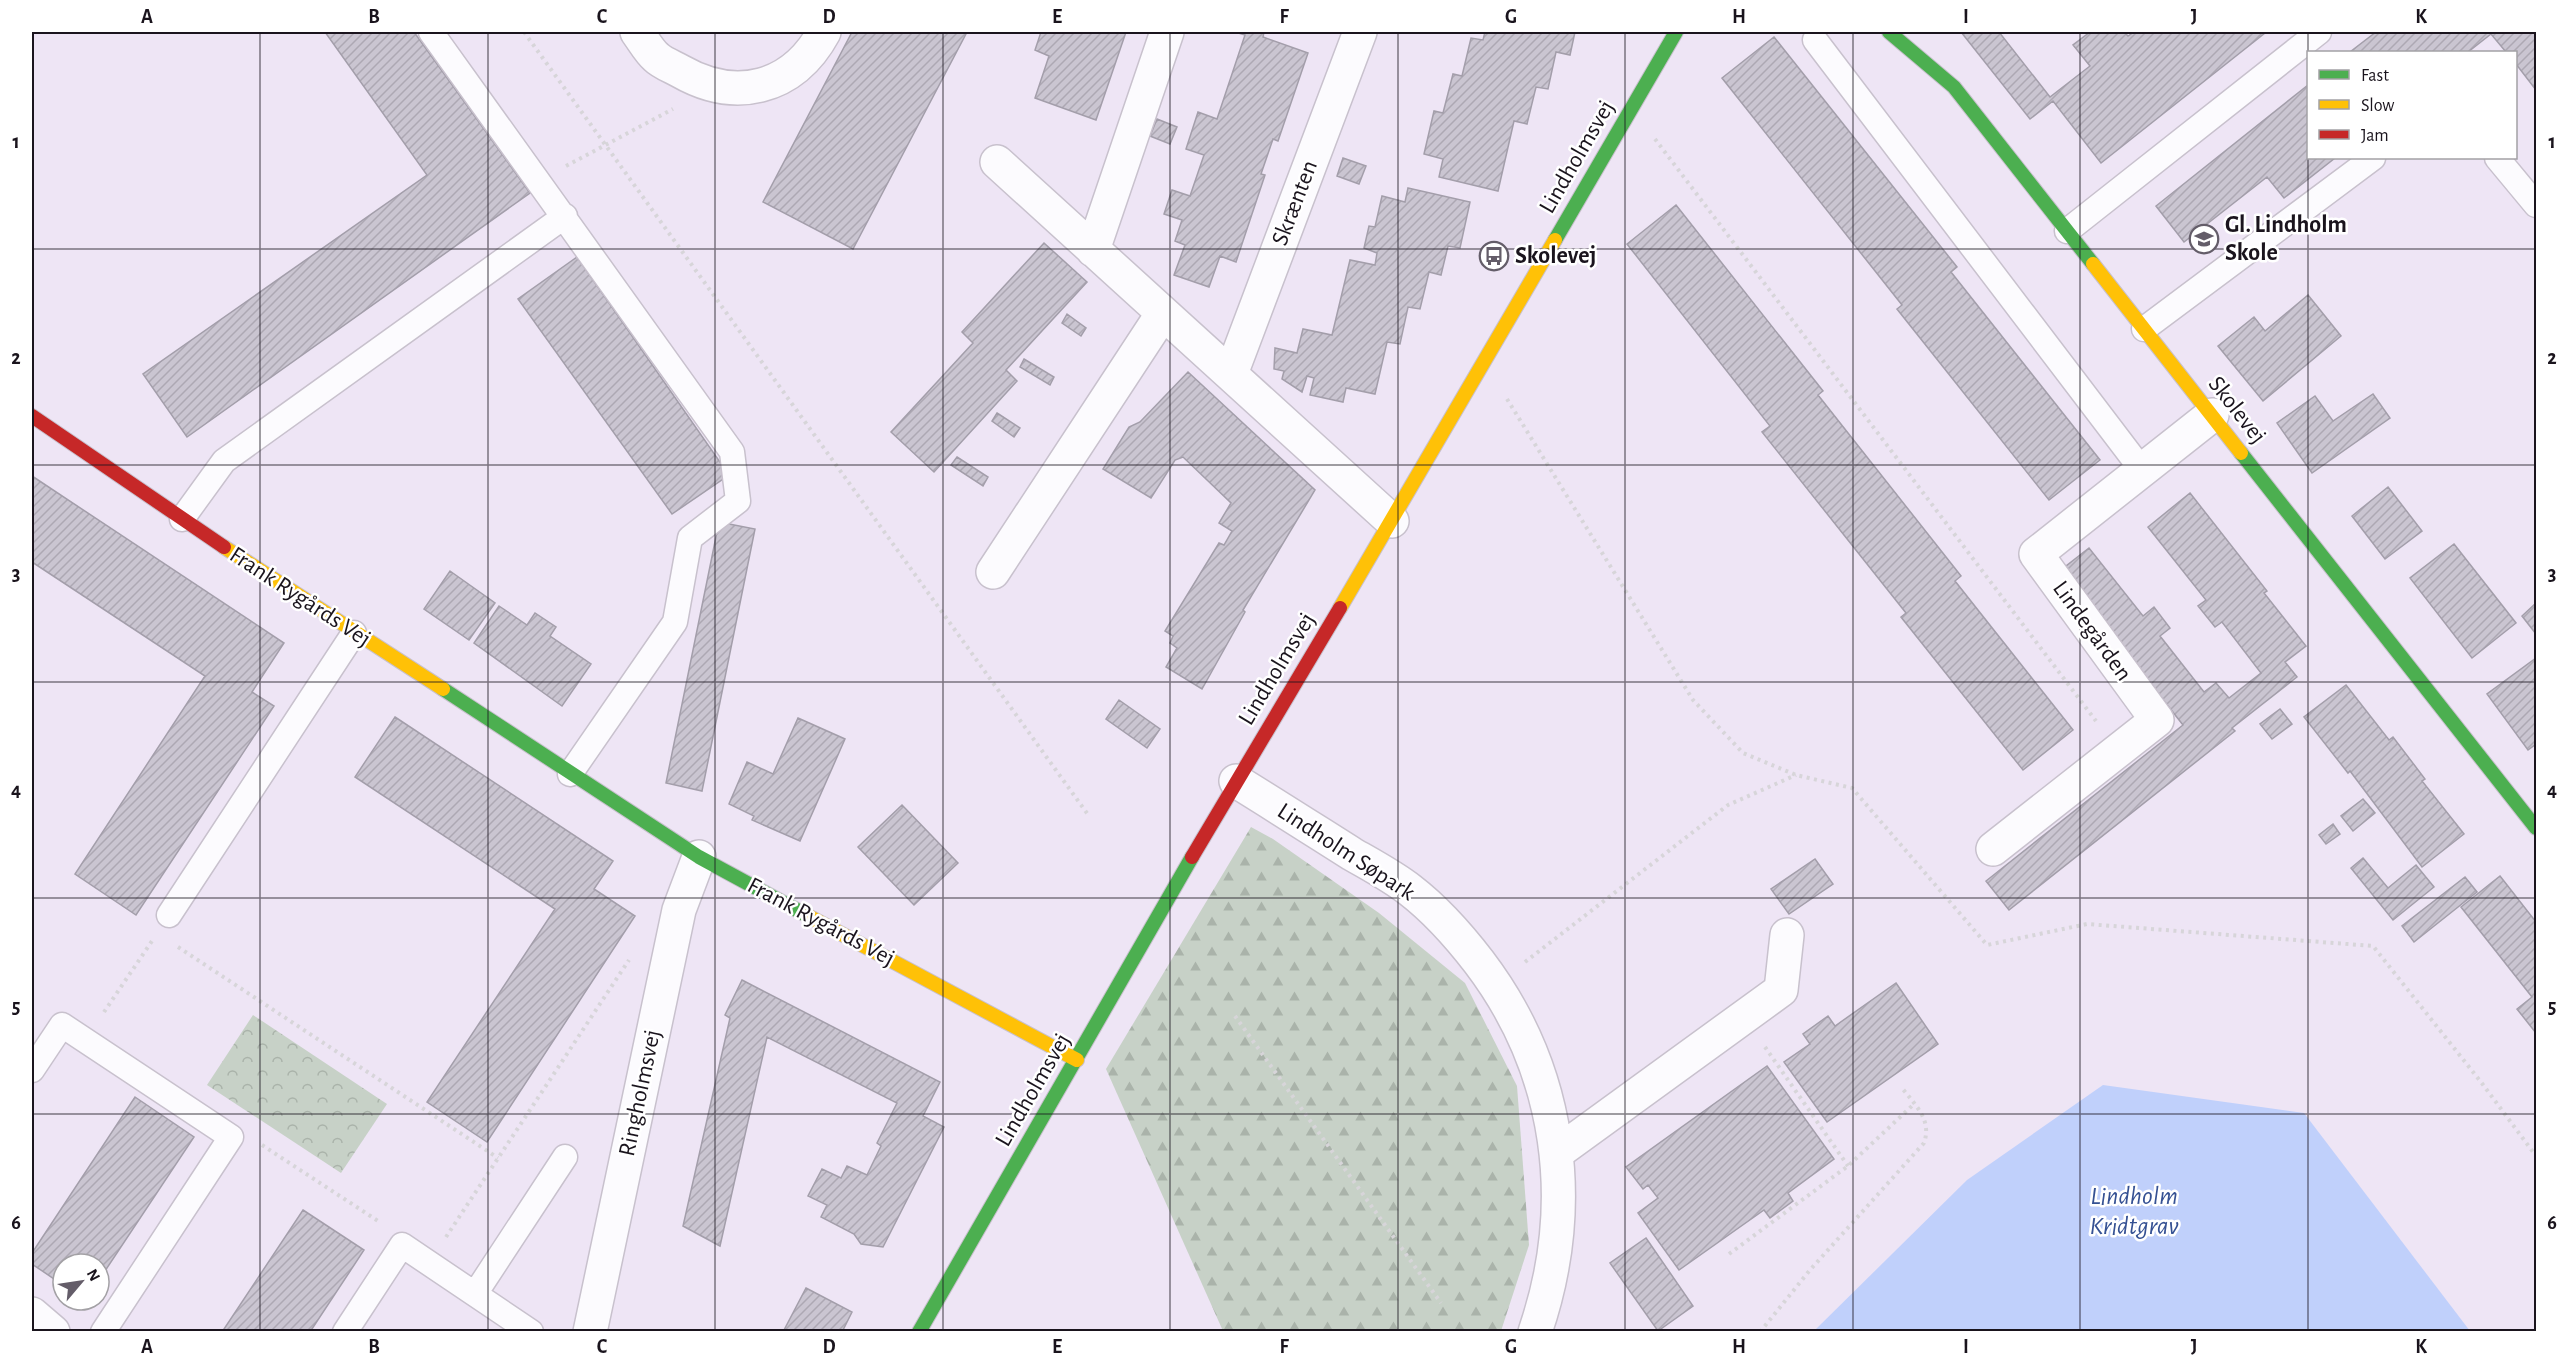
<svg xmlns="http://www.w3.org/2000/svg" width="2568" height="1363" font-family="'Alegreya Sans',sans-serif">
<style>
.forest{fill:url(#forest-firs)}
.park{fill:url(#park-crowns)}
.water{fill:#c0d0fb}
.building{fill:url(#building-hatch);stroke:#a39eaa;stroke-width:1.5}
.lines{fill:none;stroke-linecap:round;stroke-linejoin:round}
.lane-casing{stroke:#c8c1cd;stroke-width:27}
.street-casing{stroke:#c8c1cd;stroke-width:36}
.fast-casing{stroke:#c8c1cd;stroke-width:16}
.slow-casing{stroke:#c8c1cd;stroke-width:16}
.jam-casing{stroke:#c8c1cd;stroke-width:16}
.path{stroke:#d7d5d9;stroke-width:4;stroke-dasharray:3 4.5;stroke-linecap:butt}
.lane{stroke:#fcfbfe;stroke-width:24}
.street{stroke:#fcfbfe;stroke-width:33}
.fast{stroke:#4caf50;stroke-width:14}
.slow{stroke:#ffc107;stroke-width:14}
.jam{stroke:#c62828;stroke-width:14}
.grid{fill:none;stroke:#1a141d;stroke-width:1.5;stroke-opacity:0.55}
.labels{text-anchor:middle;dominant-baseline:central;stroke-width:5;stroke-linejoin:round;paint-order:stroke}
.street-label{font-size:24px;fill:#1a141d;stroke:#fff}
.poi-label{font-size:24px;font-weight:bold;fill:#1a141d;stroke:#fff;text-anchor:start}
.water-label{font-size:26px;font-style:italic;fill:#355193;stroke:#fff}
.neatline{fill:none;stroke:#1a141d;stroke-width:2}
.grid-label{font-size:20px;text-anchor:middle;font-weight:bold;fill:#1a141d}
</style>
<defs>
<pattern id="forest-firs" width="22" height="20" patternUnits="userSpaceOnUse" patternTransform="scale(1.5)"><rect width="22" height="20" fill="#c7d1c7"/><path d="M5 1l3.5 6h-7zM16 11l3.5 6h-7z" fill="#aab3aa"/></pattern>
<pattern id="park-crowns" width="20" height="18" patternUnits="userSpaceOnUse" patternTransform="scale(1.5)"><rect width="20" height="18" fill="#c7d1c7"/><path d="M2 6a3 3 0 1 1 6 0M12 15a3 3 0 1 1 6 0" fill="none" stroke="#aab3aa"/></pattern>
<pattern id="building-hatch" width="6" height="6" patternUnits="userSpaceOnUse" patternTransform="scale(1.5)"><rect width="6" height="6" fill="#cac5d1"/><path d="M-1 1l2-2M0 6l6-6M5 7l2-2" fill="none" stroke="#ada8b3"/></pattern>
</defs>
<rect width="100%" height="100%" fill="#eee5f5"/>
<path class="forest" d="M1251 827 1273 839 1379 913 1465 983 1517 1086 1529 1245 1501 1331H1223L1106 1069Z"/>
<path class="park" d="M253 1015 387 1104 341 1173 207 1085Z"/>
<path class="water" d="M2103 1085 2304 1113 2470 1331H1814L1967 1180Z"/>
<path class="building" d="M325 32H414L530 193 187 437 143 374 427 175Z
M852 32H967L853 249 763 202Z
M1041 32H1126L1096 120 1035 98 1049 56 1035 50Z
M1235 32H1264L1263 37 1308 53 1278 141 1273 139 1261 174 1265 175 1236 262 1220 256 1209 287 1174 275 1185 245 1175 241 1182 220 1164 214 1172 190 1190 196 1204 155 1186 149 1198 112 1217 119 1245 35Z
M1485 32H1575L1570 55 1556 52 1548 89 1536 87 1527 124 1514 121 1498 191 1439 177 1443 159 1424 154 1434 111 1443 113 1453 74 1462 76 1471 38 1483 40Z
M1961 32H1999L2050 97 2090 66 2073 45 2090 32H2124L2128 36 2134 32 2265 33 2101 163 2053 101 2030 119Z
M2376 32H2536V90L2516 64V52H2506L2491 34 2468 52H2350Z
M1774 37 1957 267 1951 272 2100 460 2049 500 1897 309 1902 305 1722 78Z
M2308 85V158H2335L2284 198 2267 177 2184 242 2156 206Z
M1157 119 1177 127 1170 144 1150 136Z
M1343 158 1366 166 1359 184 1337 176Z
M1408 188 1470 202 1460 248 1448 246 1441 275 1429 272 1420 309 1408 307 1400 344 1387 342 1375 394 1346 388 1343 402 1310 395 1314 378 1307 376 1302 392 1282 379 1284 371 1274 369 1275 348 1297 353 1303 329 1332 335 1350 260 1375 265 1377 253 1364 248 1369 226 1375 227 1382 196 1405 202Z
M1676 205 1823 391 1818 395 1961 576 1955 581 2073 730 2023 770 1901 617 1906 613 1762 432 1770 426 1627 244Z
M1044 243 1087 282 1006 370 1017 381 934 472 891 432 973 343 962 332Z
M577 257 729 475 672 514 518 299Z
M2308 295 2341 336 2263 401 2218 346 2254 317 2265 331Z
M1067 314 1086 328 1081 336 1062 323Z
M1024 359 1054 377 1050 385 1020 367Z
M1188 372 1315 490 1243 610 1245 612 1202 689 1166 667 1177 648 1170 643 1173 636 1165 631 1219 543 1224 545 1232 531 1219 523 1231 503 1183 457 1175 460 1151 498 1103 469 1129 427 1140 422Z
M2373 394 2390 418 2312 473 2277 423 2315 396 2333 421Z
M997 413 1020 428 1014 437 992 421Z
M957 457 988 477 983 486 951 465Z
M32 476 284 643 252 692 274 706 136 915 75 874 205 676 32 562Z
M2388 487 2422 531 2385 559 2352 516Z
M2190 493 2267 591 2264 593 2306 646 2285 662 2297 677 2232 728 2235 731 2009 910 1986 881 2183 725 2061 570 2089 548 2143 616 2154 607 2170 628 2160 636 2204 692 2216 683 2229 698 2261 673 2222 622 2215 627 2198 606 2206 600 2148 527Z
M719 522 755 529 702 791 666 783Z
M2454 544 2516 623 2472 658 2410 578Z
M450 571 495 603 469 640 424 609Z
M2536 603V634L2522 616Z
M499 606 527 625 535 613 556 627 550 636 591 664 562 706 474 643Z
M2536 658V744L2528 750 2487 694Z
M2346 685 2389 740 2393 737 2425 779 2422 781 2464 834 2422 867 2350 771 2348 773 2304 717Z
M1119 700 1160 729 1147 748 1106 719Z
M2280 709 2292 724 2272 739 2260 724Z
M395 717 613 861 594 889 635 916 487 1142 427 1102 555 909 355 777Z
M798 718 845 739 800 841 752 820 754 816 729 804 747 762 773 774Z
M2363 799 2375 813 2353 831 2341 816Z
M902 805 958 863 914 905 858 847Z
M2333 824 2340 834 2326 844 2319 835Z
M2363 858 2388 888 2416 865 2434 887 2393 920 2351 868Z
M1815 859 1833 884 1789 914 1771 889Z
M2500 876 2536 922V1033L2517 1009 2532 997 2461 907Z
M2465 877 2477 892 2414 942 2402 926Z
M742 980 940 1082 923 1116 944 1127 883 1247 861 1244 854 1234 821 1217 827 1205 808 1196 822 1169 841 1178 847 1166 867 1175 881 1146 877 1143 897 1103 767 1037 720 1246 683 1226 730 1018 725 1015Z
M1896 983 1938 1044 1827 1122 1784 1062 1810 1044 1803 1034 1828 1016 1835 1026Z
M1767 1066 1834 1159 1788 1193 1793 1201 1770 1218 1764 1210 1679 1270 1638 1213 1658 1198 1648 1185 1643 1189 1626 1167Z
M135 1097 194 1137 99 1280V1264H63V1285L32 1264V1253Z
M303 1210 364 1250 310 1332H222Z
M1646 1238 1693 1306 1658 1331 1610 1263Z
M806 1288 852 1312 842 1332H783Z"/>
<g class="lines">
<g class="lane-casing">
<path id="lane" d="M431 32 732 452 738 501 690 538 675 622 570 774
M1815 40 2142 470
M2497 158 2536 205
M2067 231 2319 32
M2144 329 2373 158
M182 519 224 461 565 216
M169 915 354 633
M32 1070 62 1025 231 1137 103 1332
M475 1294 565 1157
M345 1332 402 1245 531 1332"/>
</g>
<g class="street-casing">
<path id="street" d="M637 32C643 40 649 51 656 57 662 63 673 67 680 71 736 103 793 89 824 32
M997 162 1392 521
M1093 250 1167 32
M1231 374 1360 32
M993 572 1163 313
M1236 781C1275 805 1314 830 1352 854 1371 865 1392 876 1410 890 1436 910 1459 936 1479 962 1561 1070 1579 1204 1535 1332
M1993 849 2157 720 2036 554 2212 415
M1558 1152 1781 990 1787 935
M32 1314 53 1332
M590 1332 679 910 699 857"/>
</g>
<g class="fast-casing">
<path id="fast" d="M1889 32 1954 87 2093 264
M1555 240 1676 32
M2241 453 2536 828
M443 689 699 857 808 916
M919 1332 1192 857"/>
</g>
<g class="slow-casing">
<path id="slow" d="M2093 264 2241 453
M224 547 443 689
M1340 608 1555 240
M808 916 1077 1060"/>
</g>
<g class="jam-casing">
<path id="jam" d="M32 416 224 547
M1192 857 1340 608"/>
</g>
<path class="path" d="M524 32 1089 816
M1655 139 2096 721
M566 166 673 109
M1507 399 1693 700 1743 753 1796 775 1852 788 1987 945 2087 924 2373 946 2481 1082 2536 1156
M178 947 498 1158
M1525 962 1728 805 1796 775
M104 1012 152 941
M1235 1016 1441 1303
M1765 1047 1848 1166
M262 1145 378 1221
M446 1237 629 960
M1729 1254 1848 1166 1914 1104
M1760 1332 1810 1270 1924 1143C1932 1120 1916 1106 1902 1088"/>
<use href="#lane" class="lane"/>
<use href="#street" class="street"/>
<use href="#fast" class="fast"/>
<use href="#slow" class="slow"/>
<use href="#jam" class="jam"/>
</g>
<path class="grid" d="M260 32V1332M488 32V1332M715 32V1332M943 32V1332M1170 32V1332M1398 32V1332M1625 32V1332M1853 32V1332M2080 32V1332M2308 32V1332M32 249H2536M32 465H2536M32 682H2536M32 898H2536M32 1114H2536"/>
<defs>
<g id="school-ring" transform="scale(1.5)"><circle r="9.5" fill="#fff" stroke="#645d69" stroke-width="1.5"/><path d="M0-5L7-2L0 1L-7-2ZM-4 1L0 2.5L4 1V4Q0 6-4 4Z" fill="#645d69"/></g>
<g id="bus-ring" transform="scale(1.5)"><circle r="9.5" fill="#fff" stroke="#645d69" stroke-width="1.5"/><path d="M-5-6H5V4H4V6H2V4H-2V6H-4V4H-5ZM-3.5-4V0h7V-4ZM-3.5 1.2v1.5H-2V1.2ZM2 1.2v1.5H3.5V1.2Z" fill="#645d69"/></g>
</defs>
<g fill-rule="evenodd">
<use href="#school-ring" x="2204" y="239"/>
<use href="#bus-ring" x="1494" y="256"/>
</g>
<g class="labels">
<g class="street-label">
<text transform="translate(1577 157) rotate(-60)">Lindholmsvej</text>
<text transform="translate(1295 203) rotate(-69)">Skrænten</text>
<text transform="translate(2237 410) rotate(52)">Skolevej</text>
<text transform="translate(300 597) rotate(33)">Frank Rygårds Vej</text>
<text transform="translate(2092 631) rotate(54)">Lindegården</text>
<text transform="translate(1277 669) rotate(-59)">Lindholmsvej</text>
<text transform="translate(1346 852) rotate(33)">Lindholm Søpark</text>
<text transform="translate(821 922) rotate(28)">Frank Rygårds Vej</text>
<text transform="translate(1033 1090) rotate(-60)">Lindholmsvej</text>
<text transform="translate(640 1093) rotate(-78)">Ringholmsvej</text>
</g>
<g class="poi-label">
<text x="2225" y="225">Gl. Lindholm<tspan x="2225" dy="28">Skole</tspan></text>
<text x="1515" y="256">Skolevej</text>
</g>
<g class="water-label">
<text x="2134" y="1196">Lindholm<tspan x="2134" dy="30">Kridtgrav</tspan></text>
</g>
</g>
<rect width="2568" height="1363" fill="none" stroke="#ffffff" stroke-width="66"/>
<rect x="2307" y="51" width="210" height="108" fill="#ffffff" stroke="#a3a1a5" stroke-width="1.5"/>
<rect x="2319" y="70" width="30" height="9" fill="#4caf50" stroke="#a3a1a5" stroke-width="1.5"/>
<text x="2361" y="81" font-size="18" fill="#1a141d">Fast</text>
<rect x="2319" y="100" width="30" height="9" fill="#ffc107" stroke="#a3a1a5" stroke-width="1.5"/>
<text x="2361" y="111" font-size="18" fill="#1a141d">Slow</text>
<rect x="2319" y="130" width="30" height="9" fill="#c62828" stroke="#a3a1a5" stroke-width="1.5"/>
<text x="2361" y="141" font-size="18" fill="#1a141d">Jam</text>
<g transform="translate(81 1282) rotate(61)"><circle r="28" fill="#ffffff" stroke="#a3a1a5" stroke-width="1.5"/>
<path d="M0-4.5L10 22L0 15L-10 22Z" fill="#645d69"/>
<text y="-9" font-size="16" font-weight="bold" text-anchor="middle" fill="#1a141d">N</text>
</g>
<rect x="33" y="33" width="2502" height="1297" class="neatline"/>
<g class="grid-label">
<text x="147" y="23">A</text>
<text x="374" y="23">B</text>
<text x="602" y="23">C</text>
<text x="829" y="23">D</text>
<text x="1057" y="23">E</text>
<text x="1284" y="23">F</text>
<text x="1511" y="23">G</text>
<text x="1739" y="23">H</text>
<text x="1966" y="23">I</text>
<text x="2194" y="23">J</text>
<text x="2421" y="23">K</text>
<text x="16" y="148">1</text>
<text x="2552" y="148">1</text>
<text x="16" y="364">2</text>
<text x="2552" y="364">2</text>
<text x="16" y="580">3</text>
<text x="2552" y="580">3</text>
<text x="16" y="796">4</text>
<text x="2552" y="796">4</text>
<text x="16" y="1013">5</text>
<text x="2552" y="1013">5</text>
<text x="16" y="1229">6</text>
<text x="2552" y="1229">6</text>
<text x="147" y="1353">A</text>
<text x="374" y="1353">B</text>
<text x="602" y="1353">C</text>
<text x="829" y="1353">D</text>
<text x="1057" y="1353">E</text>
<text x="1284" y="1353">F</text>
<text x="1511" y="1353">G</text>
<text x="1739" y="1353">H</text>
<text x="1966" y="1353">I</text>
<text x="2194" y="1353">J</text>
<text x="2421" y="1353">K</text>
</g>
</svg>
